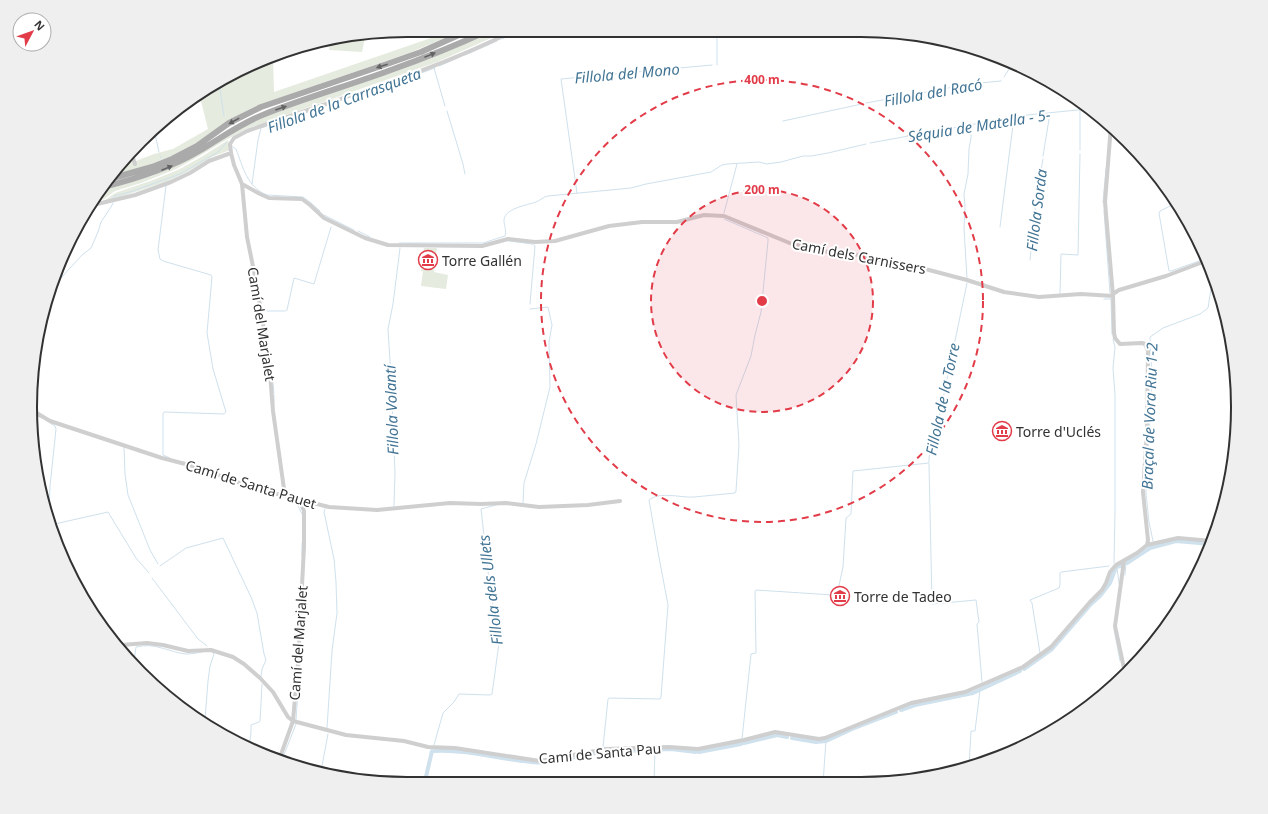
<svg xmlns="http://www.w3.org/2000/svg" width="1268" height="814" font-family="'Noto Sans',sans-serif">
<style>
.green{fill:#e5ebdf}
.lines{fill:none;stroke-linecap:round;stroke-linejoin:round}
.stream{stroke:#cfe1ed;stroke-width:1}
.canal{stroke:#cfe1ed;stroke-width:4}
.minor{stroke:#cfcfcf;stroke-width:4}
.primary{stroke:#aaa;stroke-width:6}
.oneway{fill:#626262}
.ring{fill:none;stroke:#e23c49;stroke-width:2;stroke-dasharray:7 5}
.labels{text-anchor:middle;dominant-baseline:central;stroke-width:4;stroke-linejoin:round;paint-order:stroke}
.street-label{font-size:14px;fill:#323232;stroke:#fff}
.poi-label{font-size:14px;fill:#323232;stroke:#fff;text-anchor:start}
.water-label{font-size:15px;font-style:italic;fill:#417494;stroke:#fff}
.rim{fill:none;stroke:#323232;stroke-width:2}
.centre{fill:#e23c49;stroke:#fff;stroke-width:2}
.ring-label{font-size:12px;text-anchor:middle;font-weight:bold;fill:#e23c49;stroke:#fff;stroke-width:4;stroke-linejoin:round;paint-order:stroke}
</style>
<rect width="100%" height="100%" fill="#fff"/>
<path class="green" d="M433 30H464L409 53 256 106 228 121 196 143 169 157 144 167 109 176 122 164 136 161 154 154 173 149 208 129 199 93 273 56 274 92 431 38Z
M492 31H507L437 62 246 129 224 141 201 155 176 169 141 183 115 191 104 199 95 202 101 190C124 184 148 179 169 169 202 155 230 133 261 118L464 44Z
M365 37 362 52 329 50 330 43Z
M228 140 230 150 212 157 187 172 168 181 114 199 104 201 115 193 153 180 178 170 203 156Z
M424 248H437L434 272 448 275 446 289 421 286 423 271H421L422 263 429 264 431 251 424 250Z"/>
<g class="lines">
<path class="stream" d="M433 36 434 30
M502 39 518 31
M432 42V41
M465 55 497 41
M717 65V32
M439 66 460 57
M434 68 445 106
M1022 69 1023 67
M1004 77 1011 66 1018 68
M219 83 224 116
M394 83 435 68
M866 103 970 84 1001 81
M447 111 463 164 465 174
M783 121 862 104
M1108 133 1109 123
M155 134 159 152
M870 143 980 123 987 121 1018 116 1087 109
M233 147 236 149C243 167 247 187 267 195L303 197 310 202 320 211
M1080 150V110
M160 156 161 158
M1043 156 1050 113
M252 184 258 140 261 128 317 109
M166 186 158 250 160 259 163 261 211 275 212 277 207 333 213 369 226 412 224 414 164 412 163 414V455L170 458
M577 193 561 79 712 65
M113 198 114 196 130 192 180 174 218 152 226 143
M1103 202 1106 169
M1176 203 1160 211 1159 213 1169 271H1171L1202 260
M1104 211 1110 293
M724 213 737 164
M324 215 354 230
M1000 227 1014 117
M358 231 370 237
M509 241 532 244 535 246 530 304
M399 243H483L505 236C507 231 504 226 504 220 505 208 528 205 536 202 541 200 543 197 548 196L631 188 646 184 711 172 722 165 727 164 759 162 767 164 781 162 803 156H811L828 153 866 144
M1030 260 1037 192 1043 159
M967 278 964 228 965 207 964 194 968 174 969 149 971 138V131L973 125
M51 283 60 279 82 255 91 248 98 232 101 222 111 207 113 203
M1060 294 1061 254 1078 255 1080 154
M1104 299H1111L1112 334
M262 311H285L287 310 294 278 314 284 331 227
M1113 339 1115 347 1113 368 1115 395V511L1114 563
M271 364 274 393
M274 395V403
M37 416 42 418
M124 447 125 474 128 495 150 550 158 564
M929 464 932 604 976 600 979 622 977 624 982 682
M296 502 302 514
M523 503 524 483 536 444 550 387 549 342 552 325 548 307 530 309
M394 506 395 473 391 377 388 329 393 304 400 248
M325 509 324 512 334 559 336 582 337 613 332 651 327 728
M49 518 50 486 56 429 55 426 50 423
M52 526 59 523 108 512 136 558 149 573
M1153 541 1149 522 1146 493 1152 380 1150 337 1163 328 1200 314 1208 308 1213 276
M302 556V543
M160 566 186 548 223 538 251 597 257 613 264 654 266 660 262 669 261 676
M1117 568 1119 583
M1125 575 1126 564 1150 548 1173 542 1178 541 1211 544
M152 578 198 639 207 646
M1114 629 1120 661
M1040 653 1032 603 1030 600 1059 588 1060 585V573L1061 572 1109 566
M1042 657V658
M134 661 136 647C155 642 168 652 186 654 191 654 197 653 202 652
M983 688V689
M205 719 208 681 210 666 214 654 212 652
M296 720 300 663
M742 739 751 654 756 653 755 591 756 590 833 595 834 591 838 590 843 567 846 518 851 514 853 471 929 463V458L935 426 939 418 967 283
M434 745 443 713 454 702 459 694 490 695 492 694 499 643 489 580 481 509 496 505
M249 747 251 733V725L259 722 260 721 262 684
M603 747 608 699 609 698 660 699 661 697 668 605 658 552 649 500C660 491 681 498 694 497 708 496 721 494 735 493L736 491 739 445 736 395 751 356 755 335 761 312 768 241V238L724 219
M432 752V751
M282 760 296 724
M969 767 971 731H975L980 690
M321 771 328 734
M654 782 655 750
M823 783 826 741"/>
<path class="canal" d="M1127 563 1150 548 1176 541 1211 544
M1024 669 1052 649 1091 604 1100 596 1110 583 1116 567 1121 566
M901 710 915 705 973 693 1020 671
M852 729 896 712
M792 738 816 742 826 741 850 730
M744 743 777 735 787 737
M435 751C455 750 475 753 496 757 517 760 538 765 560 761
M699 752 741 744
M565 759 601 752 671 749 696 752
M425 781 432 751"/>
<path class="minor" d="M1111 125 1105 202 1113 296 1114 333 1115 338 1120 344 1142 343 1145 344 1148 351 1147 431 1143 492 1148 540 1147 545
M132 155 135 164
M242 184 260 194 269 198 302 199 310 205 324 218 365 238 388 245 482 246 508 239 535 242 555 241 609 226 642 222H677L704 215 724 216 792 244 838 254 862 255 882 261 910 265 967 280 1004 292 1039 297 1081 294 1113 296
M93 205 135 195 171 182 190 173 209 161 231 153
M1113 294 1119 290 1166 276 1203 262 1207 261
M34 413 35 412 50 421 162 458 197 467 253 488 329 507 377 510 450 503 481 504 506 503 539 507 588 505 620 501
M285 496 273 411 269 361 256 281 247 237 242 184 234 165 231 153 230 144 234 138 247 131C336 99 428 74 513 31
M1124 561 1115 626 1125 673
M121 645 147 643 163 645 188 651 211 650 233 657 244 664 260 678 273 692 288 717 293 721 346 735 404 741 428 747 455 748 540 761 606 749 669 747 698 749 744 740 775 732 819 739 825 738 911 703 965 692 1023 667 1051 647 1090 602 1102 590 1106 583 1110 572 1116 565 1137 553 1147 545 1178 538 1212 541
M279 760 293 721 298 663 304 547V511L300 501"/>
<path class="primary" d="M106 180 152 167 172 159 197 146 229 123 261 107 387 64 421 52 470 30
M103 187C136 179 169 169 199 151 221 138 241 123 265 114 305 98 347 86 388 71 422 59 455 46 487 31"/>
</g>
<defs><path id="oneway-solid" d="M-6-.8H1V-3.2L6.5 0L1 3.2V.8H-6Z"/></defs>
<g class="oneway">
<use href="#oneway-solid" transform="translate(430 55) rotate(-22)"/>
<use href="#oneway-solid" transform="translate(382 66) rotate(162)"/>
<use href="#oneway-solid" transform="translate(281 108) rotate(-19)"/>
<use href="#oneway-solid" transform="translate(234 121) rotate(151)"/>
<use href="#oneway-solid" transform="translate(167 168) rotate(-22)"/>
</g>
<circle cx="762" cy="301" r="111" fill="#e23c49" fill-opacity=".12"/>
<g class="ring">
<circle cx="762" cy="301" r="111"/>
<circle cx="762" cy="301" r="221"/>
</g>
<defs>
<g id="museum-ring" transform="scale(1)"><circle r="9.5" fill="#fff" stroke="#e23c49" stroke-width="1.5"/><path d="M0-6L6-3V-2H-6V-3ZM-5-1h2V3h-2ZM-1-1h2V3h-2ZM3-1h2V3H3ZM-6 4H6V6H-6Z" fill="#e23c49"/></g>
</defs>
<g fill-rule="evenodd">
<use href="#museum-ring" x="428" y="260"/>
<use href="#museum-ring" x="1002" y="431"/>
<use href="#museum-ring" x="840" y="596"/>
</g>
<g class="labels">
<g class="street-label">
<text transform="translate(859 256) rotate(11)">Camí dels Carnissers</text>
<text transform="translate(262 324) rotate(81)">Camí del Marjalet</text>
<text transform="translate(251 484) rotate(17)">Camí de Santa Pauet</text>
<text transform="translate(298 643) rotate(-86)">Camí del Marjalet</text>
<text transform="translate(600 753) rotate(-5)">Camí de Santa Pau</text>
</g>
<g class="poi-label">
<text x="442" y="260">Torre Gallén</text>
<text x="1016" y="431">Torre d'Uclés</text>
<text x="854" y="596">Torre de Tadeo</text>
</g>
<g class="water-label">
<text transform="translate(627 73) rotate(-5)">Fillola del Mono</text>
<text transform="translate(933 92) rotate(-10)">Fillola del Racó</text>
<text transform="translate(344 100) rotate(-20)">Fillola de la Carrasqueta</text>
<text transform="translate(979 125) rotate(-9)">Séquia de Matella - 5-</text>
<text transform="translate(1036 210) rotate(-83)">Fillola Sorda</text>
<text transform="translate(942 399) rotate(-78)">Fillola de la Torre</text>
<text transform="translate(391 410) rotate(-92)">Fillola Volantí</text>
<text transform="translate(1149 416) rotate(-88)">Braçal de Vora Riu 1-2</text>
<text transform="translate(490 590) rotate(-97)">Fillola dels Ullets</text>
</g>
</g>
<path d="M0 0H1268V814H0ZM407 37H861A370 370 0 0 1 1231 407V407A370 370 0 0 1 861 777H407A370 370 0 0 1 37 407V407A370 370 0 0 1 407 37Z" fill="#efefef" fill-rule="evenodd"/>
<path class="rim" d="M407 37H861A370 370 0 0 1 1231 407V407A370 370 0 0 1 861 777H407A370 370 0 0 1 37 407V407A370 370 0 0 1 407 37Z"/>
<circle cx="762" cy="301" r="6" class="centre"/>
<g class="ring-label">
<text x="762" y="84">400 m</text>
<text x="762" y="194">200 m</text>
</g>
<g transform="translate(32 32) rotate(49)"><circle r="19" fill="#ffffff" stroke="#adadad"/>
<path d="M0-3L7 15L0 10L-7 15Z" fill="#e23c49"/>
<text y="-6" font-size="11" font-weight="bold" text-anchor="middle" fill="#323232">N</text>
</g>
</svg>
